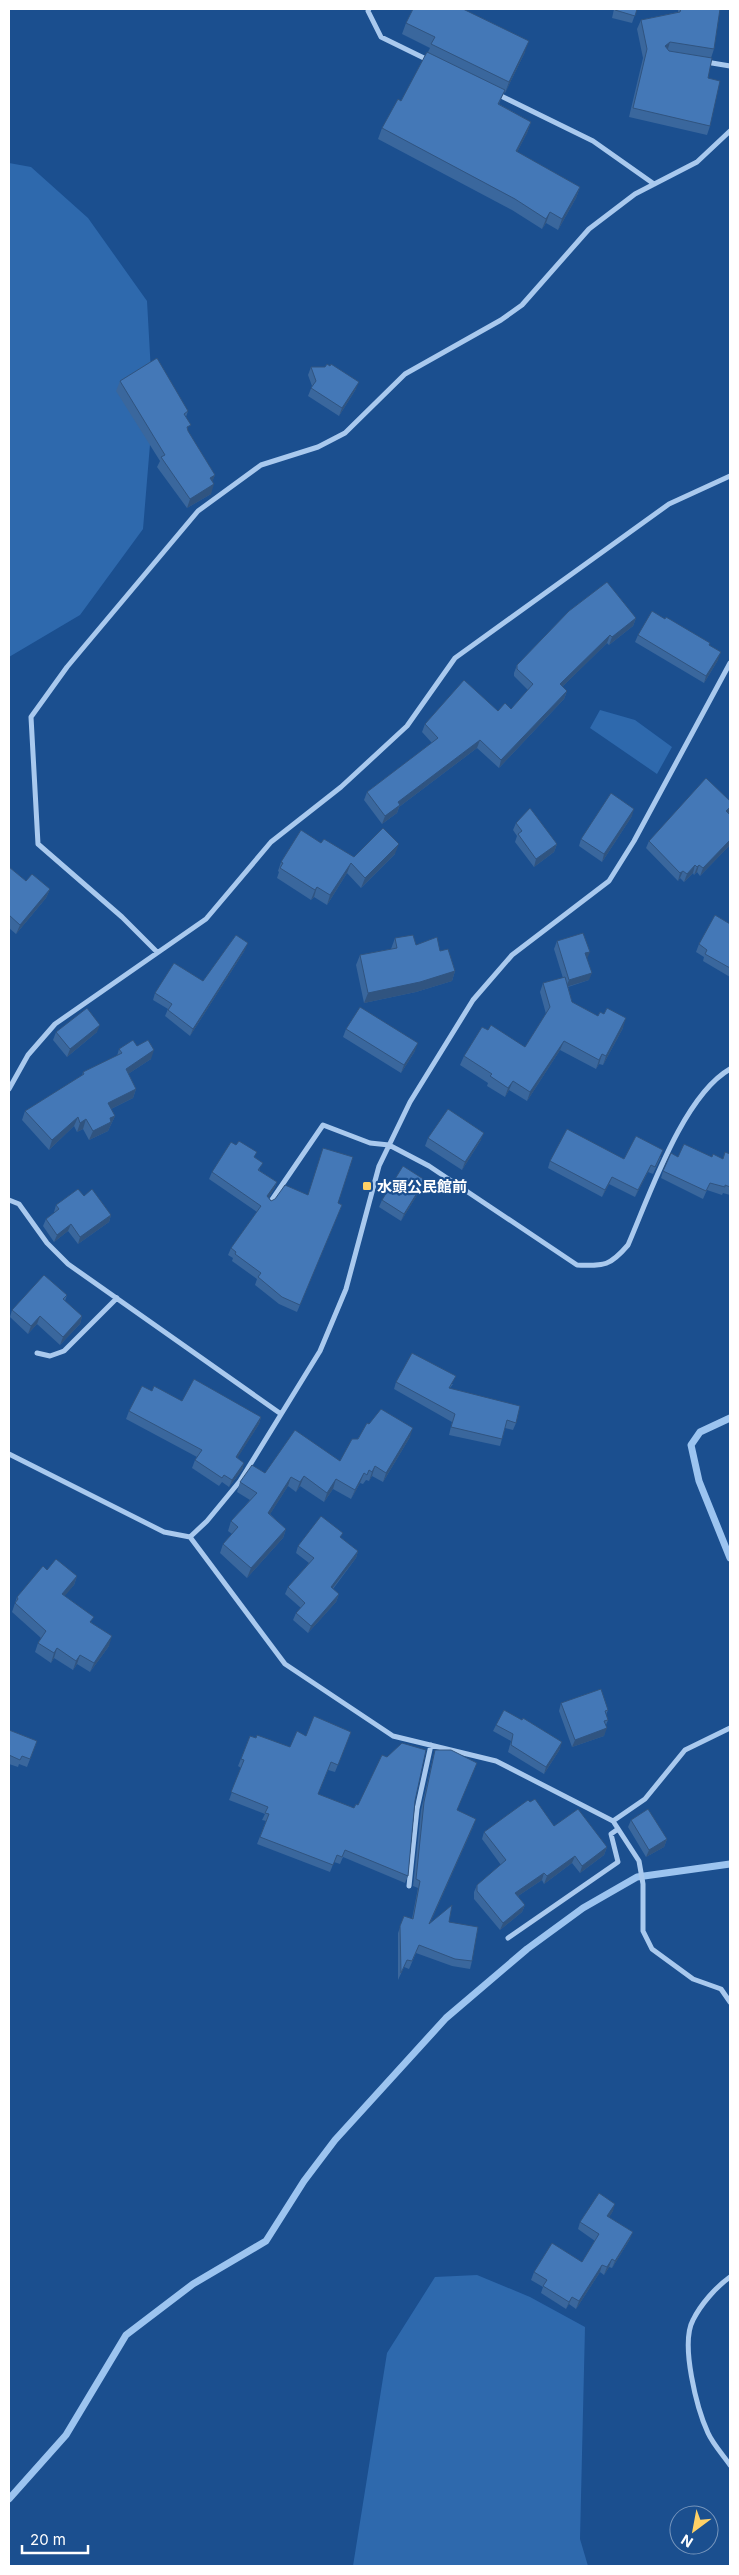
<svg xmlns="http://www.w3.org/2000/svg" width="739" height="2575" font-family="Inter,'Noto Sans JP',sans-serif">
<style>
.green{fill:#2e69ad}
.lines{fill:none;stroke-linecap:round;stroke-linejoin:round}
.stream{stroke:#9cc4f0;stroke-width:7}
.street{stroke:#a9c9ee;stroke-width:5}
.wall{fill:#3a679d}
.shaded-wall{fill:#305480}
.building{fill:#4478b7;stroke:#305480}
.poi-dot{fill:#ffd166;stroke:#1b4f8f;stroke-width:2}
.labels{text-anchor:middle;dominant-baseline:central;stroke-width:4.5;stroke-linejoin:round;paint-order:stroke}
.poi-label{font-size:15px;font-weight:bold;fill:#fff;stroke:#1b4f8f;text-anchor:start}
</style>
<rect width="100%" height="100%" fill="#1b4f8f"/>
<path class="green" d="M9 163 31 167 88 218 147 301 153 408 143 529 80 615 9 657Z
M600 710 635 720 672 747 657 774 590 728Z
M477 2275 530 2297 585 2327 580 2539 588 2566H353L387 2353 435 2277Z"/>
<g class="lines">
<path class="stream" d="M730 1418 700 1432 691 1445 699 1481 730 1558
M9 2499 66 2435 126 2335 193 2284 266 2241 304 2181 335 2140 446 2018 527 1949 583 1908 637 1877 730 1864"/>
<path class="street" d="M369 9 368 11 381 37 428 60
M706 62 730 66
M497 94 593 141 654 184
M157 952 122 917 38 844 31 717 67 667 198 511 261 465 318 447 345 433 405 374 501 320 522 305 589 229 635 194 697 162 730 131
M9 1089 28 1055 55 1024 206 919 271 842 341 787 407 726 455 658 669 504 730 476
M9 1200 19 1204 47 1243 68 1264 281 1414
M269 1204 323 1125 370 1143 389 1145 429 1166 577 1265C605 1266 610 1266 628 1245 650 1194 683 1096 730 1069
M37 1353 50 1356 64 1351 117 1298
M9 1454 164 1532 190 1537 285 1664 393 1736 496 1761 613 1821 645 1799 685 1750 730 1728
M190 1537 207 1521 240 1481 320 1351 346 1289 379 1166 410 1102 473 1000 512 955 609 881 634 841 730 663
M613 1821 639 1861 643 1884V1931L652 1949 693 1979 721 1989 730 2002
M409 1886 417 1809 431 1745
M508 1938 618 1862 611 1834 618 1829
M730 2277C716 2287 701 2304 693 2320 680 2344 697 2409 708 2433 713 2444 723 2455 730 2465"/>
</g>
<path class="wall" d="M614 9H637L632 23 612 18Z
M678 9H730V10L719 9 714 49 711 58 708 78 710 126 707 135 629 117 643 58 637 29 641 20 678 12Z
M406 23 525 52 505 93 504 92 499 104 531 122 527 133 517 152 580 187 576 198 558 230 546 223 542 229 512 210 378 139 382 128 401 101 428 52 430 48 402 34Z
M330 366 356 389 339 416 308 396 312 386 308 375 311 367H325Z
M120 381 188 411 186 417 188 432 215 475 212 481 211 494 187 508 157 467 160 461 116 391Z
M636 618 633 626 609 645 607 643 562 687 567 691 564 699 499 768 477 748 399 807 397 813 382 824 364 800 367 792 432 743 422 732 425 724 498 711 511 709 528 690 514 676V673L517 665Z
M638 635 718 660 704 683 635 642Z
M730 801V811L729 813 730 815V845L700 876 697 872 694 875 693 873 684 882 680 878 678 881 646 848 649 841Z
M632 816 602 862 579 846 581 839Z
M516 823 557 844 554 852 534 867 515 842 517 836 513 830Z
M321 843 354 857 395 854 361 888 347 873 327 905 314 897 311 900 277 878 279 872 278 871 281 862Z
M9 867 26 881 50 889 46 898 16 934 9 928Z
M730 924V977L703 961 704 957 696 952 699 944Z
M395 938 416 945 440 951 455 971 452 981 416 992 364 1003 356 965 360 955 391 949Z
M557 941 587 959 589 980 568 987 572 1002 598 1016 623 1028 603 1065 599 1064 596 1069 560 1050 527 1101 509 1090 505 1097 487 1086 488 1083 460 1065 464 1056 488 1030 525 1047 546 1014 540 992 543 983 563 978 554 949Z
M245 950 190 1036 165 1016 168 1009 153 1000 155 993 203 981Z
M346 1029 415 1051 401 1073 343 1037Z
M56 1032H97L67 1057 53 1040Z
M137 1046 151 1059 128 1074 136 1089 133 1098 111 1109 115 1116 108 1131 89 1140 83 1129 77 1132 74 1126 49 1150 22 1120 25 1111 82 1076 83 1072 117 1056 119 1049Z
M428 1138 481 1140 462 1170 425 1146Z
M730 1154V1195L723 1193 722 1195 707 1190 703 1199 661 1178 663 1171 678 1157H712L723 1159Z
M255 1157 260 1171 277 1182 274 1189 269 1197 271 1201 307 1195 342 1205 297 1312 279 1304 255 1285 257 1279 232 1261 233 1258 228 1255 231 1248 257 1212 209 1179 212 1172Z
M661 1157 653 1174 648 1172 635 1197 609 1184 602 1197 548 1168 550 1161Z
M425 1180 422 1187 401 1221 379 1207 382 1200Z
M84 1196 111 1215 109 1222 78 1244 68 1231 54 1242 43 1226 46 1219 54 1213V1212L56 1205Z
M67 1295 65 1301 82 1316 80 1324 60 1345 37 1324 28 1334 10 1317 12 1310Z
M396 1382 453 1384 450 1388 516 1423 513 1430 505 1428 500 1446 449 1435 452 1422 394 1389Z
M182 1401 261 1417 259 1424 237 1458 244 1463 242 1470 229 1487 222 1482 219 1486 192 1468 195 1460 197 1457 126 1419 129 1411Z
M369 1424 410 1437 383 1482 372 1476 369 1481 366 1480 363 1484 360 1483 351 1499 333 1489 324 1502 300 1486 296 1492 288 1486 270 1514 286 1529 283 1538 247 1578 220 1553 223 1544 232 1534 228 1531 231 1521 250 1500 237 1492 240 1482 265 1473 340 1461Z
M341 1538 358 1551 356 1558 333 1589 339 1594 336 1602 308 1633 293 1620 296 1613 301 1608 285 1594 288 1587 309 1563 296 1553 298 1546Z
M47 1570 77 1576 74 1585 64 1596 92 1623 109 1646 90 1672 77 1664 73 1670 54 1658 51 1663 35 1652 38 1643 41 1638 12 1612 17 1597Z
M561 1703 608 1710 606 1715 608 1720 606 1725 604 1736 572 1747 559 1711Z
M522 1720 560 1749 544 1774 508 1752 511 1741 493 1731 496 1725Z
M9 1730 37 1741 27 1767 19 1764 18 1767 9 1764Z
M351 1732 335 1772 328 1770 318 1794 354 1808 358 1805 415 1801 408 1876 405 1883 343 1857 340 1864 334 1862 330 1872 257 1844 266 1821 262 1820 265 1814 229 1800 241 1768 238 1766 250 1736 290 1747 306 1736Z
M435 1750 457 1811 473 1827 430 1923 449 1922 472 1961 470 1969 452 1966 416 1953 409 1969 404 1967 398 1980V1933L404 1916 412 1919 418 1888 413 1886 421 1810 433 1758Z
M631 1820 667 1839 664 1847 646 1857 628 1827Z
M554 1826 607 1847 604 1855 580 1873 572 1863 544 1884 542 1880 518 1896 525 1905 522 1912 500 1930 474 1899V1892L477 1885 501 1865 482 1839 484 1832Z
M613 2211 609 2217 630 2239 612 2268 609 2267 604 2275 600 2272 576 2309 569 2304 566 2309 541 2293 543 2287 531 2280 534 2272 582 2262 595 2241 578 2229 580 2222Z"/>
<path class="shaded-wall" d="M712 9H730V10Z
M529 41 525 52 505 93 509 82Z
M670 42 667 52 665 46Z
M531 122 527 133 512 162 516 151Z
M580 187 576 198 558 230 562 219Z
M550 212 546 223 542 229 546 219Z
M359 382 356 389 339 416 342 408Z
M215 475 211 485 210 478Z
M214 484 211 494 187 508 190 499Z
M636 618 633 626 609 645 612 637Z
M610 635 607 643 557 692 560 684Z
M721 652 718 660 704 683 706 676Z
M567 691 564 699 499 768 501 760Z
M480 740 477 748 399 807 397 813 382 824 385 816 398 802Z
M730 807V811L724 819 726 811Z
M634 809 632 816 602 862 604 854Z
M730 840V845L700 876 703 868Z
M399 844 395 854 361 888 365 878Z
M557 844 554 852 534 867 536 859Z
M351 863 347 873 327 905 330 895Z
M695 865 693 873 684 882 687 874Z
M699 865 697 872 694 875 697 867Z
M683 871 680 878 678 881 680 873Z
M317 887 314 897 311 900 315 890Z
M50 889 46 898 16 934 20 925Z
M248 943 245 950 190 1036 193 1029Z
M590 952 587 959 585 953Z
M455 971 452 981 416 992 364 1003 368 993Z
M592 973 589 980 566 987 569 980Z
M626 1018 623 1028 603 1065 606 1056Z
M100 1025 97 1032 67 1057 70 1049Z
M564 1041 560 1050 527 1101 530 1092Z
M418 1043 415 1051 401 1073 404 1065Z
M154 1050 151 1059 122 1078 126 1069Z
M602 1054 599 1064 596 1069 599 1060Z
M513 1081 509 1090 505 1097 508 1088Z
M136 1089 133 1098 105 1112 108 1103Z
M115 1116 108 1131 89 1140 93 1131 110 1118Z
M78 1117 74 1126 49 1150 52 1140Z
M86 1119 83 1129 77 1132 80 1123Z
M484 1133 481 1140 462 1170 465 1162Z
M651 1165 648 1172 635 1197 638 1190Z
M612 1177 609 1184 602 1197 605 1190Z
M425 1180 422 1187 401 1221 404 1214Z
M277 1182 274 1189 265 1203 267 1196Z
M111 1215 109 1222 78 1244 80 1237Z
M71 1224 68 1231 54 1242 57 1235Z
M40 1316 37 1324 28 1334 31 1326Z
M82 1316 80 1324 60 1345 63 1337Z
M261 1417 259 1424 233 1465 236 1457Z
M413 1428 410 1437 383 1482 386 1473Z
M244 1463 242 1470 229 1487 232 1480Z
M375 1466 372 1476 369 1481 372 1472Z
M364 1473 360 1483 351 1499 355 1490Z
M304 1476 300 1486 296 1492 300 1482Z
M291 1477 288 1486 265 1522 268 1513Z
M336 1479 333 1489 324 1502 327 1493Z
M286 1529 283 1538 247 1578 251 1568Z
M358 1551 356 1558 328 1594 331 1587Z
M77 1576 74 1585 58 1604 62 1594Z
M339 1594 336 1602 308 1633 311 1626Z
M112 1636 109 1646 90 1672 94 1663Z
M57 1648 54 1658 51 1663 54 1653Z
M80 1655 77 1664 73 1670 76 1661Z
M607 1728 604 1736 572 1747 575 1740Z
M562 1742 560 1749 544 1774 546 1767Z
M476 1819 473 1827 426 1932 429 1924Z
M667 1839 664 1847 646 1857 649 1850Z
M607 1847 604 1855 580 1873 582 1866Z
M575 1856 572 1863 544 1884 547 1876Z
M544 1873 542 1880 512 1900 515 1893Z
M525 1905 522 1912 500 1930 503 1923Z
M615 2204 613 2211 605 2224 607 2216Z
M633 2232 630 2239 612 2268 615 2261Z
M612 2259 609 2267 604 2275 607 2267Z
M602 2265 600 2272 576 2309 579 2301Z
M572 2297 569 2304 566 2309 569 2302Z"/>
<path class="building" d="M413 9H463L529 41 509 82 431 44 435 37 406 23Z
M615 9H637L635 16 615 10Z
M681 9H720L714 49 670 42 665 46 669 51 712 58 708 78 720 81 710 126 633 108 647 49 641 20 680 12Z
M427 52 505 90 498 104 531 122 516 151 580 187 562 219 550 212 546 219 515 199 382 128 398 99 401 101Z
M157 358 188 411 184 414 191 425 187 427 188 431 215 475 210 478 214 484 190 499 161 457 165 455 120 381Z
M327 364 330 366 331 364 359 382 342 408 311 388 316 381 311 367H325Z
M607 582 636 618 612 637 610 635 560 684 567 691 501 760 480 740 398 802 400 805 385 816 367 792 438 738 425 724 464 680 498 711 505 703 511 709 533 684 517 669V665L569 611Z
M652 611 665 619 666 617 710 643 709 645 721 652 706 676 638 635Z
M706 778 730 801V807L726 811 730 815V840L703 868 699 865 697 867 695 865 687 874 683 871 680 873 649 841Z
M611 793 634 809 604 854 581 839Z
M530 808 557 844 536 859 518 834 522 831 516 823Z
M383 828 399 844 365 878 351 863 330 895 317 887 315 890 280 868 283 863 281 862 301 830 321 843 324 839 354 857Z
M9 867 26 881 32 874 50 889 20 925 9 915Z
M715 915 730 924V968L705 954 707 950 699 944Z
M583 933 590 952 585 953 592 973 569 980 557 941Z
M236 935 248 943 193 1029 168 1010 172 1004 155 993 174 963 203 981Z
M413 935 416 945 437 937 440 951 448 949 455 971 420 982 368 993 360 955 397 948 395 938Z
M565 977 572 1002 598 1016 600 1012 604 1014 607 1008 626 1018 606 1056 602 1054 599 1060 564 1041 530 1092 513 1081 508 1088 490 1076 492 1074 464 1056 482 1027 488 1030 491 1025 525 1047 550 1007 543 983Z
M360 1007 418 1043 404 1065 346 1029Z
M87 1008 100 1025 70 1049 56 1032Z
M133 1040 137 1046 148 1040 154 1050 126 1069 136 1089 108 1103 115 1116 110 1118 111 1122 93 1131 86 1119 80 1123 78 1117 52 1140 25 1111 84 1074 83 1072 122 1053 119 1049Z
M448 1109 484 1133 465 1162 428 1138Z
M567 1129 624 1159 636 1136 663 1150 655 1167 651 1165 638 1190 612 1177 605 1190 550 1161Z
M239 1141 257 1152 254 1157 263 1163 258 1170 277 1182 267 1196 271 1201 275 1199 285 1185 308 1195 323 1148 353 1157 338 1203 342 1205 300 1305 282 1297 258 1277 261 1273 235 1254 236 1252 231 1248 261 1206 212 1172 231 1142 236 1145Z
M684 1144 712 1157 713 1154 723 1159 725 1152 730 1154V1187L725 1185V1187L710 1183 706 1191 663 1171 671 1153 678 1157Z
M403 1166 425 1180 404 1214 382 1200Z
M78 1189 84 1196 92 1189 111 1215 80 1237 71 1224 57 1235 46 1219 59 1209 56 1205Z
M44 1275 67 1295 63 1299 82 1316 63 1337 40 1316 31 1326 12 1310Z
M412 1353 456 1376 449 1388 520 1406 516 1423 507 1420 502 1439 451 1427 455 1414 396 1382Z
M194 1379 261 1417 236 1457 244 1463 232 1480 224 1475 222 1478 195 1460 202 1450 129 1411 142 1386 152 1391 154 1386 182 1401Z
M381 1409 413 1428 386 1473 375 1466 372 1472 369 1470 367 1475 364 1473 355 1490 336 1479 327 1493 304 1476 300 1482 291 1477 268 1513 286 1529 251 1568 223 1544 238 1527 231 1521 257 1493 240 1482 252 1465 265 1473 295 1430 340 1461 352 1439H358L367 1423 369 1424Z
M321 1516 343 1533 340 1537 358 1551 331 1587 339 1594 311 1626 296 1613 305 1603 288 1587 314 1558 298 1546Z
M56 1559 77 1576 62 1594 94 1617 90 1622 112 1636 94 1663 80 1655 76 1661 57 1648 54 1653 38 1643 46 1631 15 1603 18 1599 17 1597 43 1566 47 1570Z
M601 1689 608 1710 605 1711 608 1720 604 1721 607 1728 575 1740 561 1703Z
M504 1710 522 1720 523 1718 562 1742 546 1767 511 1745 513 1734 496 1725Z
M314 1716 351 1732 338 1765 331 1762 318 1794 354 1808 356 1804 358 1805 382 1755 387 1757 402 1743 426 1750 415 1801 408 1876 345 1850 342 1857 337 1855 333 1865 260 1837 269 1814 265 1813 268 1807 231 1792 244 1760 241 1759 250 1736 256 1738 257 1735 290 1747 297 1731 306 1736Z
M9 1730 37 1741 30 1759 22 1756 20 1760 9 1755Z
M435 1750H451L477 1763 457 1810 476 1819 429 1924 452 1905 449 1922 478 1927 472 1961 455 1959 419 1945 412 1961 407 1960 401 1973 400 1926 404 1916 413 1919 420 1881 416 1879 424 1802Z
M535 1799 554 1826 578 1809 607 1847 582 1866 575 1856 547 1876 544 1873 515 1893 525 1905 503 1923 477 1891V1885L506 1860 484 1832 528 1800 530 1802Z
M648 1809 667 1839 649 1850 631 1820Z
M599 2193 615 2204 607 2216 633 2232 615 2261 612 2259 607 2267 602 2265 579 2301 572 2297 569 2302 543 2286 547 2280 534 2272 552 2243 582 2262 599 2234 580 2222Z"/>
<rect class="poi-dot" x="362" y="1181" width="10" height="10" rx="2.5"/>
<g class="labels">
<g class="poi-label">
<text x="377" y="1186">水頭公民館前</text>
</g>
</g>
<rect width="739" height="2575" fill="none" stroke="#ffffff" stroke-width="20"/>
<g transform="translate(694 2530) rotate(212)"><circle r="24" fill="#1b4f8f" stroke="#7695bc"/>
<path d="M0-4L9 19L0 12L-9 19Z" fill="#ffd166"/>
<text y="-8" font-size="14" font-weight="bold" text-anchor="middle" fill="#ffffff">N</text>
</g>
<path d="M22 2545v8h66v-8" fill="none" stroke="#ffffff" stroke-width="2.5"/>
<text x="30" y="2545" font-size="15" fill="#ffffff" stroke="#1b4f8f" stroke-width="4" paint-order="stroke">20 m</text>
</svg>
